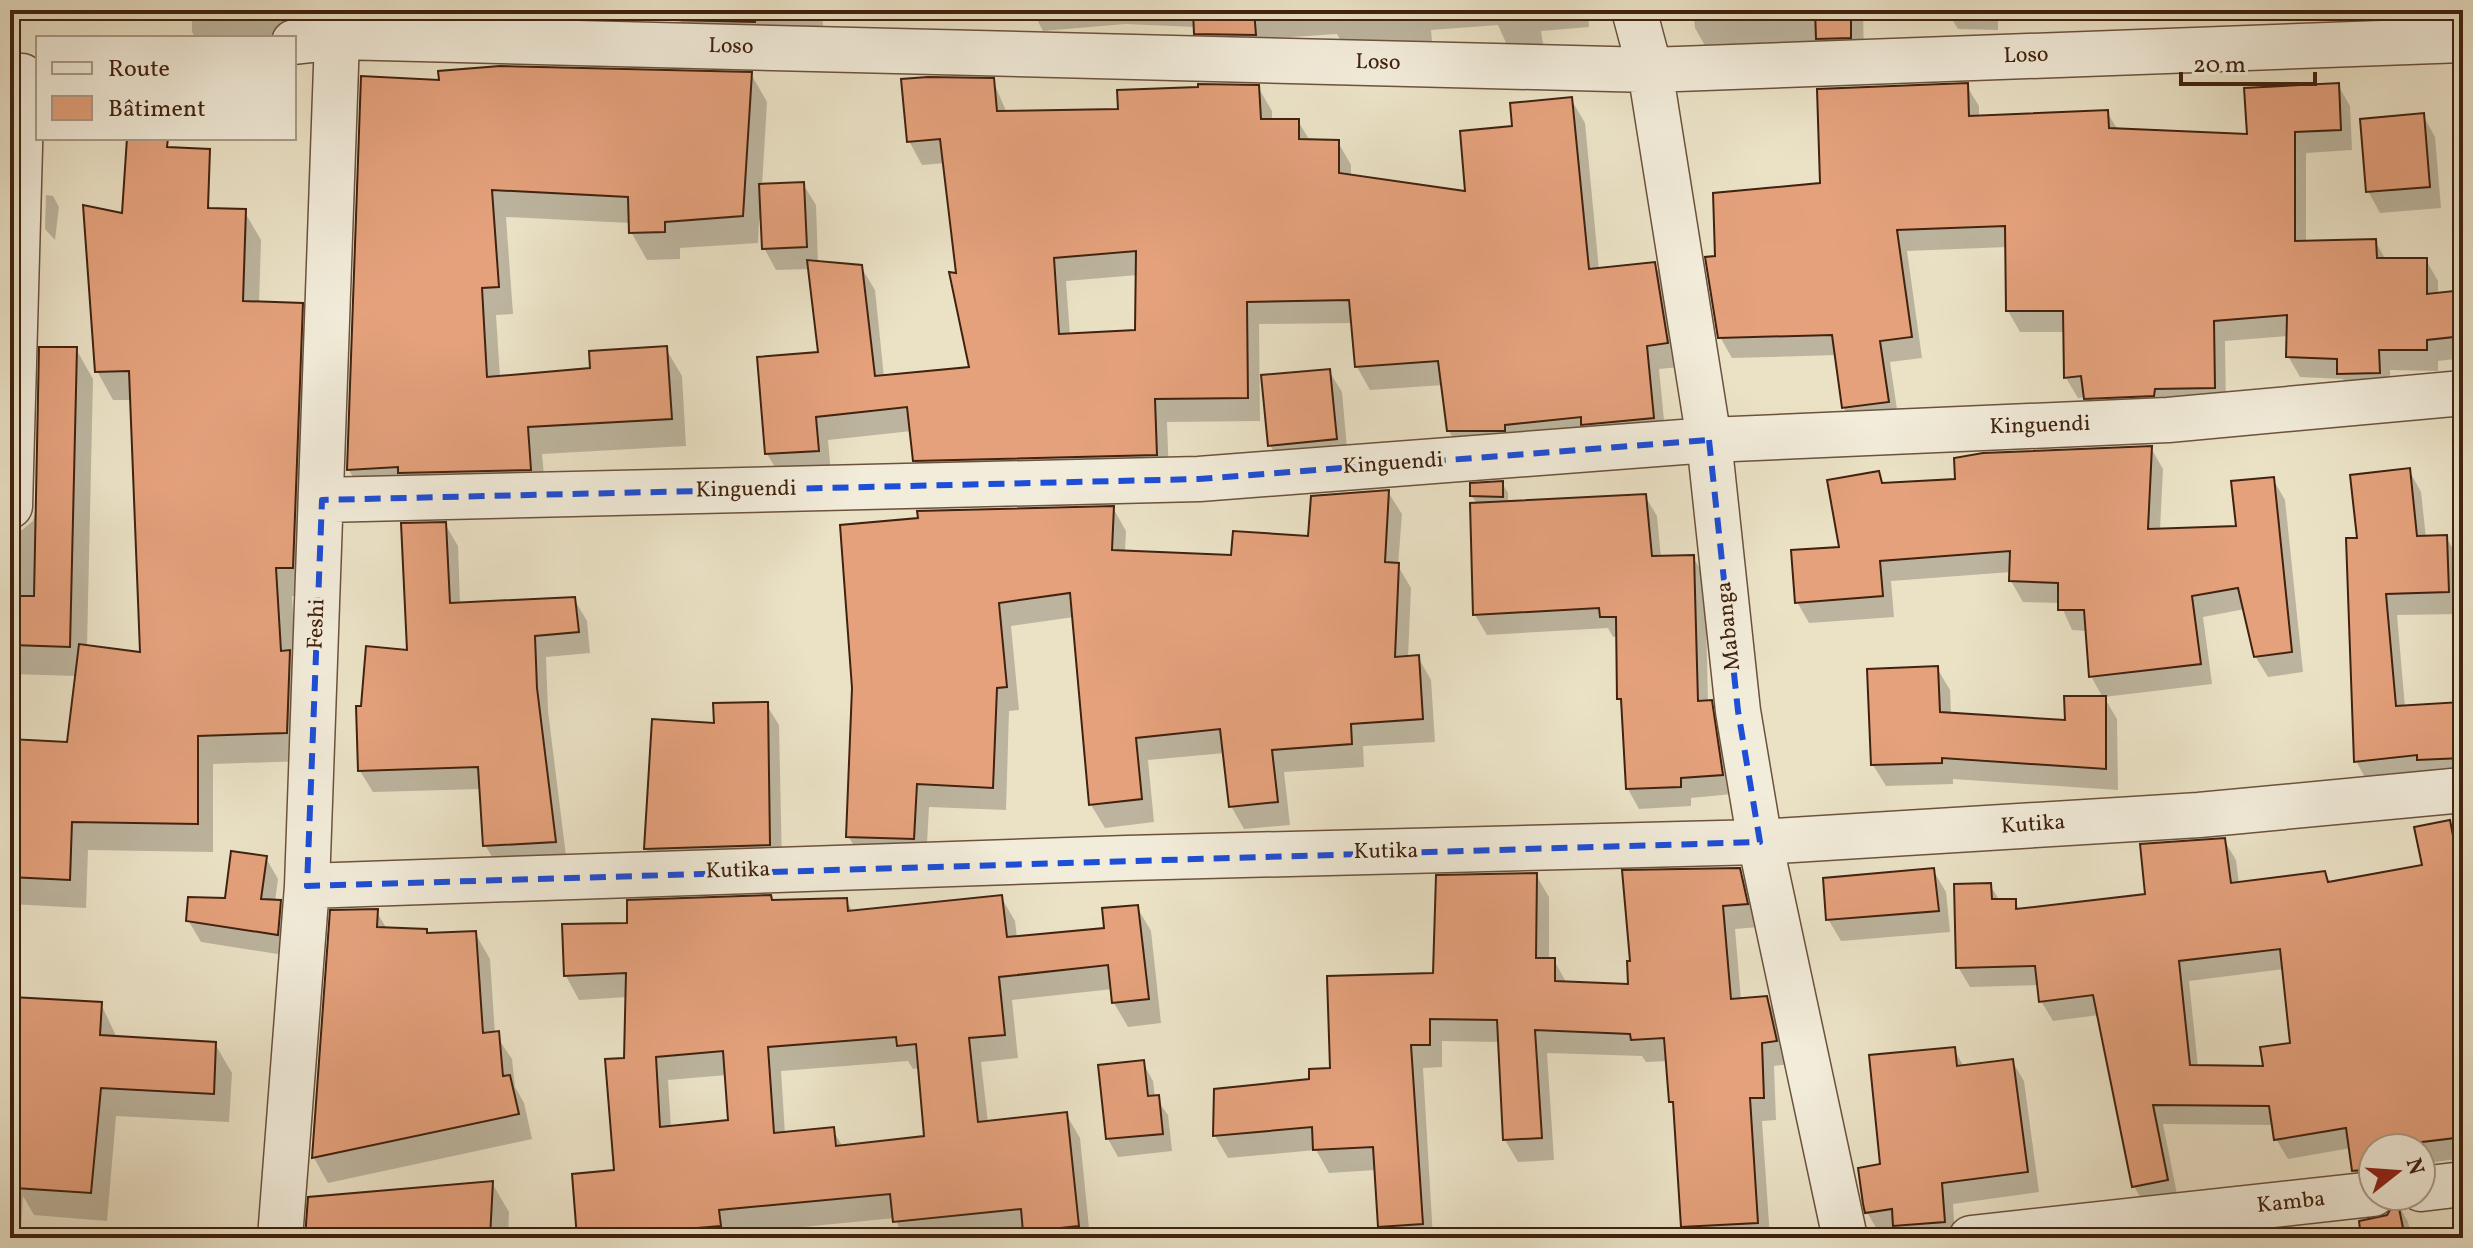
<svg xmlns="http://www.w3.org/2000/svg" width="2473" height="1248" font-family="Vollkorn,serif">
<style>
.shadow{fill:#0003;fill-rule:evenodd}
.building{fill:#e4a17c;stroke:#41220f;stroke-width:2;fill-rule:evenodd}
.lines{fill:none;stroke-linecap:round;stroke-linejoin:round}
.minor-casing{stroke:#6c523d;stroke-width:47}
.minor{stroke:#f2ecda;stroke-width:44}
.marked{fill:none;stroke:#1d4ed8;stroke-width:6;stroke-dasharray:16 10;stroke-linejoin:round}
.labels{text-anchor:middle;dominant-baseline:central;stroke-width:7;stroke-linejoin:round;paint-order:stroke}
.street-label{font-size:22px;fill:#41220f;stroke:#f2ecda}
</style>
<rect width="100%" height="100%" fill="#ebe2c6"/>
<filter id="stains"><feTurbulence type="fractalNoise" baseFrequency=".0025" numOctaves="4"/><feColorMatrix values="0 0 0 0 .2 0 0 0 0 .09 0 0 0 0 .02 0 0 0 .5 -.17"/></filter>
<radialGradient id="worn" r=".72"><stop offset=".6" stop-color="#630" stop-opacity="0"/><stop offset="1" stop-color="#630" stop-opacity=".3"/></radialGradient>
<path class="shadow" d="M10 10H124V13L10 20Z
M192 10H304L301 39 196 38 192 32Z
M482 10H822L824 43 687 33 677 15 561 11V28L490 24Z
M1032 10H1588L1589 27 1541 31 1544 49 1510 52 1498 25 1431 30 1433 53 1349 54 1337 34 1264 39 1207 52 1196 27 1125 24 1043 31Z
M1693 10H1863L1864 61 1708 51 1695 28Z
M1891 10H2189L2188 15 2134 13V19L1998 17V30L1958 29 1950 16Z
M2418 10H2463V36L2430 37Z
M751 74 767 102 762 186 803 184 816 205 818 263 861 267 875 290 884 377 971 369 945 163 922 165 909 141 993 81 1007 113 1120 110 1258 87 1272 111V121H1298L1310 141 1338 142 1351 165V176L1468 193 1514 128 1571 99 1585 123 1599 270 1654 264 1668 288 1680 367 1659 369 1666 441 1462 454 1449 431 1443 385 1370 390 1357 367 1353 323 1259 324 1260 421 1167 422 1169 478 928 484 914 460 912 431 828 440 831 474 781 477 767 454 820 354 810 269 776 270 764 248 762 220H759L758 243 680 248V259L647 260 631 232V223L506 217 513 314 496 315 500 377 592 370 666 349 682 376 686 446 542 454 546 497H364L349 470 441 82ZM1138 275 1137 332 1070 335 1066 281Z
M1966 85 1979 106V118L2107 112 2118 130 2249 136 2338 85 2350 106 2352 150 2306 153V243L2375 241 2386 260H2426L2438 281V295L2463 292V358L2438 361V371L2390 370 2391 393 2351 394 2343 379 2300 377 2288 356 2289 336 2225 341 2226 408 2098 419 2086 397 2078 398 2066 378 2065 332H2020L2008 311 2007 247 1907 251 1922 358 1890 362 1899 423 1856 429 1844 408 1837 355 1732 358 1720 337 1717 257Z
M2423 115 2435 137 2441 208 2380 213 2368 191Z
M2458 156H2463V222L2460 217Z
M46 195 53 196 59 207 55 240 45 229Z
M207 202 212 210 244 211 261 240 259 304 301 305 318 334 309 597 292 596 303 761 213 764V852L88 850 86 908 10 904V741L69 744 77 676 10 674V533L22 530 33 521 76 349 93 379 87 647 142 655 132 400H113L97 371 124 216Z
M1329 371 1342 392 1348 460 1282 466 1270 445Z
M2151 448 2163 469 2160 530 2238 528 2273 479 2285 500 2303 672 2268 677 2255 656 2245 609 2203 617 2212 684 2104 697 2117 719 2118 790 1953 779V784L1886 786 1873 765 1937 668 1950 690 1951 715 2067 722 2103 698 2091 676 2087 631 2072 630 2060 603 2023 602 2011 581V572L1891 581 1894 617 1809 623 1797 602 1842 548 1878 473 1885 485 1957 481Z
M2409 470 2421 492 2426 538 2446 537 2459 559 2460 614 2397 615 2405 707 2460 704 2463 710V780L2368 783 2356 761 2359 540Z
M1502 483 1508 493V503L1645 496 1657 516 1661 558 1693 557 1705 577 1708 702 1722 722 1733 794 1691 798V806L1639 809 1628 789 1624 707 1619 698 1618 636 1613 637 1608 628 1487 635 1475 615 1477 504 1472 496Z
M1388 492 1402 514 1398 566 1411 588 1408 658 1418 657 1431 680 1435 742 1363 746 1364 767 1284 772 1290 825 1244 829 1231 806 1225 753 1148 760 1154 822 1105 828 1091 805 1074 617 1011 626 1019 710 1009 711 1006 810 929 807 926 862 862 859 848 836 854 687 1113 508 1126 531 1125 552 1233 557 1310 538Z
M445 524 458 546 460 604 574 599 587 621 590 653 546 657 548 711 567 864 498 867 485 845 482 789 373 792 360 771 363 708 409 652Z
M766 704 779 725 782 866 659 870 646 849 654 721 716 725Z
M2463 822V1158L2421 1164V1148H2373V1190H2366L2354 1170 2351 1148 2288 1159 2276 1139 2274 1125 2163 1124 2178 1199 2145 1206 2134 1186 2099 1015 2053 1021 2041 1001 2039 985 1970 987 1958 967 1990 885 2000 901H2015L2020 911 2147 896 2224 840 2236 860 2239 884 2324 873 2331 884 2424 867 2417 829ZM2284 969 2293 1044 2265 1068 2198 1067 2189 981Z
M266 858 278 879 275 902H280L292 924 290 956 201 942 188 920 226 900Z
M1739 870 1752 893 1759 927 1735 929 1741 1000 1766 998 1780 1021 1789 1064 1774 1066 1776 1120 1762 1121 1770 1238H1689L1683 1227 1675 1109 1671 1101 1668 1061 1646 1062 1642 1056 1547 1053 1554 1160 1518 1162 1505 1140 1500 1042 1442 1041V1067L1423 1068 1433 1238H1381L1376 1170 1329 1173 1316 1150 1228 1158 1215 1136 1332 1070 1435 975 1536 875 1549 897V960H1554L1567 984 1630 986Z
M1933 870 1946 892 1950 932 1841 941 1828 919Z
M1001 897 1015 921 1017 938 1106 929 1137 907 1151 931 1161 1023 1128 1027 1114 1003 1113 989 1012 1000 1018 1058 981 1062 988 1123 1066 1114 1080 1138 1090 1238H1029L1026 1234 984 1238H904L895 1218 732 1234V1238H579L574 1175 616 1171 626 1060 627 997 579 1000 566 976 629 925 773 902 846 900 853 912ZM908 1061 913 1069 920 1068 927 1138 843 1147 832 1129 785 1134 781 1071ZM727 1075 730 1122 671 1128 668 1080Z
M376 911 387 929 428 935 475 933 490 959 495 1034 512 1059 515 1087 524 1103 532 1139 328 1183 314 1158 332 912Z
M101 1004 117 1038 215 1044 232 1073 229 1122 116 1116 107 1221 34 1215 23 1196 21 1231H10V1176L17 1189 20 1100H10V1017Z
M1954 1049 1964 1067 2012 1061 2024 1081 2039 1192 1953 1204 1955 1238H1903L1898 1230 1879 1233 1867 1212 1882 1166Z
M1143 1063 1153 1081 1155 1097 1168 1115 1172 1151 1118 1157 1108 1139Z
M492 1183 509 1212 508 1238H307Z
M2397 1202 2408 1222 2412 1238H2363L2388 1216Z"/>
<path class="building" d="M673 10H756L755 22 673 20Z
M1193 10H1254L1256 35 1194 34Z
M1815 10H1851V38L1816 39Z
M500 66 752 72 743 216 665 222V232L629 233 628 197 492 190 499 287 482 288 487 377 590 368 589 351 667 346 672 419 528 427 531 470 398 473V467L347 470 361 76 439 80 438 71Z
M928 77 994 78 997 111 1118 109 1117 90 1198 87V84L1259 85 1261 119H1299V139L1339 140V173L1465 191 1460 131 1512 126 1510 103 1572 97 1589 269 1655 262 1668 343 1647 346 1654 418 1581 425V417L1505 425V431H1447L1438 361 1355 367 1349 300 1247 302 1248 398 1155 399 1157 455 913 461 907 407 816 417 819 451 765 454 757 357 818 352 807 260 862 265 875 376 969 367 949 272 956 273 940 139 907 142 901 79ZM1136 251 1135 330 1059 334 1054 258Z
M1968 83 1969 116 2108 110 2109 128 2247 134 2244 88 2339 83 2341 130 2295 132V241L2376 239 2377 258H2427V294L2463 290V336L2427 340V350H2379L2380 373 2337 374V359L2286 357 2287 315 2214 321 2215 388 2155 389 2154 396 2084 399 2081 376 2064 378 2063 311H2006L2005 226 1897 230 1912 337 1880 341 1889 402 1842 408 1832 335 1718 338 1705 257 1715 256 1713 193 1820 183 1817 89Z
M2424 113 2430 187 2366 192 2360 119Z
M127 138H168L167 147 210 149 208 208 246 209 243 301 303 303 293 568H276L281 651 290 650 287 733 198 736V824L72 822 70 880 10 877V739L67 742 79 644 140 652 129 371 95 372 83 205 122 213Z
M804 182 807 247 762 249 759 184Z
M39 347H77L70 647 12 645 14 596H34Z
M1330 369 1337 439 1268 446 1261 375Z
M2152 446 2148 529 2236 526 2231 481 2274 477 2292 652 2254 657 2238 588 2192 596 2201 664 2089 677 2084 610H2058V583L2009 581 2010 551 1880 561 1883 596 1795 603 1791 550 1839 547 1827 480 1879 471 1882 483 1955 479 1954 458 1983 453Z
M2410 468 2417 536 2447 535 2449 592 2386 594 2396 706 2461 702 2463 758 2417 760V755L2354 762 2346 538H2357L2350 475Z
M1503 481V497L1470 496V483Z
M1389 490 1385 562 1399 563 1395 657 1419 655 1423 719 1351 724 1352 744 1272 750 1278 802 1229 807 1220 729 1136 738 1142 799 1089 805 1070 593 999 603 1007 687 997 688 993 788 917 784 914 839 846 837 852 688 840 525 918 518 917 511 1114 506 1112 550 1231 555 1233 531 1308 536 1311 496Z
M1646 494 1652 556 1694 555 1698 701 1712 700 1723 775 1681 778V787L1626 789 1621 699H1617L1616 617H1600L1599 608 1473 615 1470 503Z
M446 522 450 603 575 597 579 632 535 636 537 688 556 842 483 846 478 767 358 771 356 706H361L366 646 407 650 401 523Z
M1938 666 1940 712 2065 720 2064 696H2106V769L1942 758V763L1871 765 1867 669Z
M768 702 770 845 644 849 652 719 714 723 713 703Z
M2450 820 2463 887V1137L2373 1148V1169L2352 1171 2346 1128 2274 1140 2269 1106 2153 1105 2168 1180 2132 1187 2093 995 2039 1002 2035 966 1956 968 1954 884 1991 883 1992 899H2016V909L2145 894 2140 844 2225 838 2231 883 2325 871 2328 882 2422 865 2414 827ZM2280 949 2290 1043 2260 1047 2263 1066 2190 1065 2179 961Z
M231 851 267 856 261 899 281 900 278 935 186 921 188 897 225 898Z
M1740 868 1748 904 1723 906 1731 999 1767 996 1777 1041 1762 1043 1764 1098H1750L1758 1223 1681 1227 1673 1102H1669L1664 1038 1631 1040 1630 1034 1535 1030 1542 1138 1503 1140 1497 1020 1430 1019V1045H1411L1423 1224 1378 1227 1373 1147 1313 1150 1312 1127 1213 1136 1214 1089 1309 1079V1069L1330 1068 1327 976 1433 973 1436 875 1537 873 1536 958H1555V981L1628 984 1627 961H1630L1622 870Z
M1934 868 1939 911 1826 920 1823 878Z
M771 895 772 900 847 898 848 911 1002 895 1007 937 1104 928 1102 908 1138 905 1149 999 1112 1003 1108 965 999 977 1005 1035 969 1038 978 1122 1067 1112 1079 1226 1023 1232 1021 1209 893 1222 890 1194 719 1210 721 1226 577 1238 572 1174 614 1170 605 1059 624 1058 626 973 564 976 562 924 627 923V900ZM896 1037 897 1046 916 1044 924 1136 836 1146 834 1127 774 1133 768 1047ZM723 1051 728 1120 660 1127 656 1057Z
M378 909 377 927 427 929V933L476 931 483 1033 499 1031 503 1076 510 1075 519 1114 312 1158 330 910Z
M12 997 102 1002 100 1035 216 1042 214 1094 101 1088 91 1193 15 1188 19 1073 10 1072Z
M1955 1047 1957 1066 2013 1059 2028 1172 1942 1183 1945 1222 1893 1226 1892 1209 1865 1213 1863 1204 1858 1168 1880 1164 1869 1055Z
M1144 1060 1148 1096 1159 1095 1163 1134 1106 1139 1098 1065Z
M493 1181 490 1238H305L308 1197Z
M2397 1198 2405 1238H2361L2359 1221 2387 1215Z"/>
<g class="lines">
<g class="minor-casing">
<path id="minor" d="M1634 10 1650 70 1709 440 1738 711 1760 842 1845 1238
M294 42 339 37 1650 70 2463 40
M322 500 1199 479 1709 440 2168 420 2463 393
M10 506 22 76
M307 886 1127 858 1760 842 2199 815 2463 790
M2421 1189 2463 1184
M280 1238 307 886 338 10
M1971 1238 2373 1194"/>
</g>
<use href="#minor" class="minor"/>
</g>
<path class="marked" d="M1709 440 1738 711 1760 842 307 886 322 500 1199 479Z"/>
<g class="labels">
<g class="street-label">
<text transform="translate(731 47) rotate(1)">Loso</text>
<text transform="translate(2026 56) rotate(-2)">Loso</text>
<text transform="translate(1378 63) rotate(1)">Loso</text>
<text transform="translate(2040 426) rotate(-2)">Kinguendi</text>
<text transform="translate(1393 464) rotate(-4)">Kinguendi</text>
<text transform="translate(746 490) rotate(-1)">Kinguendi</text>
<text transform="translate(317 624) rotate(-88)">Feshi</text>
<text transform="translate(1729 626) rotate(-96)">Mabanga</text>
<text transform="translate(2033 825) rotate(-4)">Kutika</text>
<text transform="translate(1386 852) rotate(-1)">Kutika</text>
<text transform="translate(738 871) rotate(-2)">Kutika</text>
<text transform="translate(2291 1203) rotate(-6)">Kamba</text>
</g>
</g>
<rect width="2473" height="1248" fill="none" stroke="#ebe2c6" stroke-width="40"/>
<rect x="12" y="12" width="2449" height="1224" fill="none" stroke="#41220f" stroke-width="4"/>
<rect x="20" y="20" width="2433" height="1208" fill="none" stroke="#41220f" stroke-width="2"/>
<rect x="36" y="36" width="260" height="104" fill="#f2ecda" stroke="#ab9b89" stroke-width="2"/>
<rect x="52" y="62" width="40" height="12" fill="#f2ecda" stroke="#ab9b89" stroke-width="2"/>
<text x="108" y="76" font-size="24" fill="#41220f">Route</text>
<rect x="52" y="96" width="40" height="24" fill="#e4a17c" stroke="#ab9b89" stroke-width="2"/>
<text x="108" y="116" font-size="24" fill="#41220f">Bâtiment</text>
<g transform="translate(2397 1172) rotate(73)"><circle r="38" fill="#f2ecda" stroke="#ab9b89" stroke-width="2"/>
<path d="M0-6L14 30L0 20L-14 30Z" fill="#8f2418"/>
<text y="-12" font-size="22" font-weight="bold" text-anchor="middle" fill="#41220f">N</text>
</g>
<path d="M2181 72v12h134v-12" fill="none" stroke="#41220f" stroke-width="4"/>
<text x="2193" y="72" font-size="24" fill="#41220f" stroke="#f2ecda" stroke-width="6" paint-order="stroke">20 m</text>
<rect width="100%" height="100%" filter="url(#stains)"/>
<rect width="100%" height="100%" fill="url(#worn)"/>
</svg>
